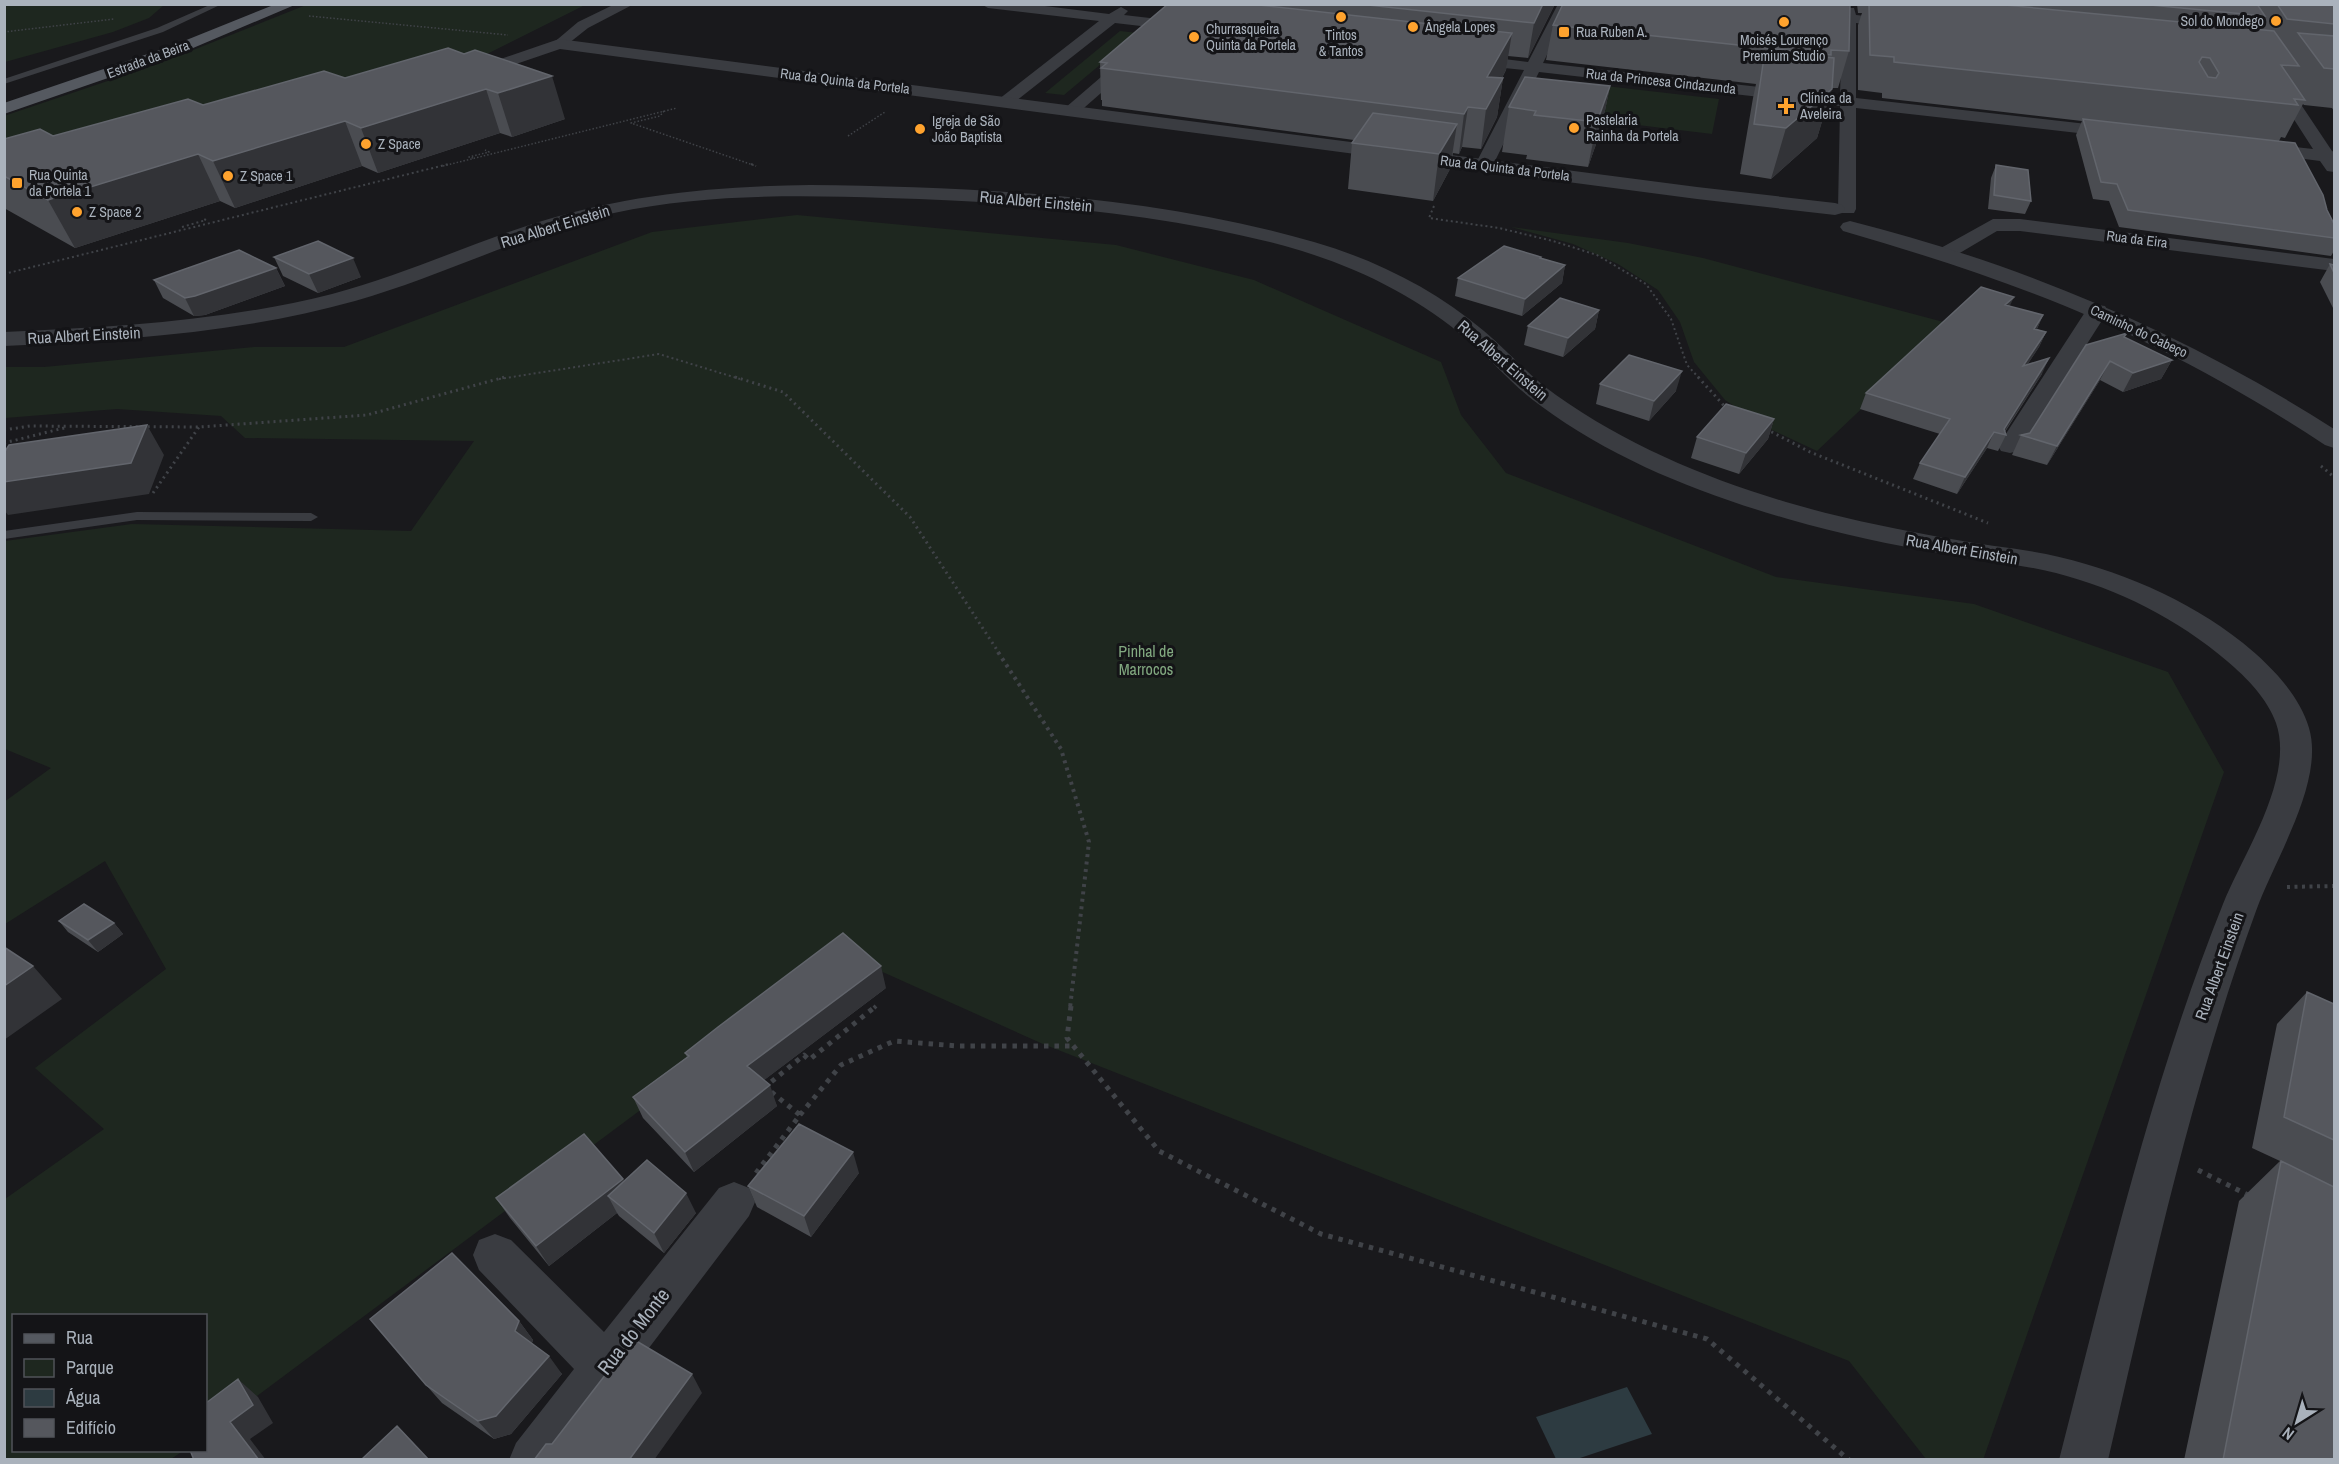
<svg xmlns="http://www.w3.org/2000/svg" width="2339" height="1464" font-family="'Archivo Narrow',sans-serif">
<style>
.green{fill:#1e271f}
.water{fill:#2d3b41}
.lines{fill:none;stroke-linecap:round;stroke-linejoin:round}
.path-far4{stroke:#404348;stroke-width:1.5;stroke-dasharray:1.5 2;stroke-linecap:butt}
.path-far3{stroke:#404348;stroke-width:2;stroke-dasharray:2 3;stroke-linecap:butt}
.path-far2{stroke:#404348;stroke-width:3;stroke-dasharray:2 4;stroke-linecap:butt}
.path-far1{stroke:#404348;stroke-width:4;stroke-dasharray:3 4.5;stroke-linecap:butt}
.path{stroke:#404348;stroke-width:5;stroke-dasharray:4.5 6;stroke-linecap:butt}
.service{fill:#3a3c41;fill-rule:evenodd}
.minor{fill:#3a3c41;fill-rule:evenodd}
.tertiary{fill:#3a3c41;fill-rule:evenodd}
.primary{fill:#555960;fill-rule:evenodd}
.wall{fill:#4a4c51}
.shaded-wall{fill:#323337}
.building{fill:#55575d;stroke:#62656c;stroke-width:1.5;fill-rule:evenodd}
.poi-dot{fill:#ffa32e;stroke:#141417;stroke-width:2}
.labels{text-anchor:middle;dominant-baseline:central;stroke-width:6;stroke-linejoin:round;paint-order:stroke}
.far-poi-label{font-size:14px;fill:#aab2bc;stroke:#141417;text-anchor:start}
.far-street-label{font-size:14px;fill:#aab2bc;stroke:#141417}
.street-label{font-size:16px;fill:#aab2bc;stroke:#141417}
.park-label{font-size:16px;fill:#82a980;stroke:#141417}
.near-street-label{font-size:20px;fill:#aab2bc;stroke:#141417}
</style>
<rect width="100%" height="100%" fill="#19191c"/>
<path class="green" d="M5 4H164V5L149 18 113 32 5 62Z
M306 5H585L467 64 5 168 4 116 158 64Z
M1120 31 1138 33 1064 95 1045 93Z
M1562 81 1719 99 1712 134 1547 114Z
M797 215 1116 245 1254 280 1441 362 1461 415 1506 473 1776 577 1974 604 2168 672 2224 772 1983 1460 1926 1459 1849 1361 1043 1044 847 956 206 1434V1316H14V1450L183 1451 171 1459H5V1199L104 1129 35 1068 166 969 105 861 5 924 4 802 51 768 5 749V541L132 524 411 531 474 441 245 438 221 416 117 409 5 418V367H44L254 347H344L652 232Z
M1511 227 1628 243 1703 258 1951 324 1817 451 1768 428 1725 400 1694 362 1680 322 1658 290 1618 264 1573 244Z"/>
<path class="water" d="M1627 1387 1652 1434 1577 1459H1556L1536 1417Z"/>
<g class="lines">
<path class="path-far4" d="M309 16 508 35
M4 32 114 19
M664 111 660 116 631 123 756 166
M848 136 885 112
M473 158 469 157 489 152 485 150
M443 166 677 108"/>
<path class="path-far3" d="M751 164 756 166
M1434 206 1429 218 1499 228 1553 241 1597 255 1646 284 1671 319 1687 365 1700 379
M182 227 206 220 202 218
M4 274 449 164
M499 379 659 354 740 379"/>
<path class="path-far2" d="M735 377 783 392 910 517 999 653
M1698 377 1727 409
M1766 429 1810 452 1988 523
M4 430 30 426 199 427 367 415 505 377
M4 443 68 427
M2321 466 2334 477
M153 493 199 427"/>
<path class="path-far1" d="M998 652 1061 749 1089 842 1070 1008
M2287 887 2334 886
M874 1008 876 1006"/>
<path class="path" d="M1071 1006 1067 1038 1159 1151 1321 1234 1707 1339 1849 1460
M800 1115 841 1065 894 1041 958 1046H1074
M2198 1170 2250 1196
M756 1173 800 1115 765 1087 804 1055 809 1060 876 1006"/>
<path class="service" d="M212 4H222L163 32 4 84V79L157 28Z
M137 512 311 513 318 517 311 521 137 520 4 539V531Z"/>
<path class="minor" d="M615 4H634L588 28 564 47H554L552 44 578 22Z
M981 4H1029L1109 14 1121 7 1128 11 1124 15 1167 20 1185 4H1201L1182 22 1194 24 1196 27 1194 30H1173L1077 114H1065L1063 111 1065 108 1158 28 1115 23 1011 105H999L997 102 999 99 1099 21 988 8Z
M1558 4H1572L1543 63 1840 96 1842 22 1807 18 1800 14 1807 10 1842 13 1844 8H1854L1856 15 1904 20 1911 24 1904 28 1856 23V98L2122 128 2128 129 2131 133 2128 137 2122 138 1856 108V209L1854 213H1840L1838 209 1840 106 1539 72 1493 165 1490 169H1478L1475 165 1524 70 1465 64 1457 59 1465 54 1528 62Z
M2220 4H2234L2332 151 2334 152V172L2327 171 2320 161 2258 153 2252 152 2249 148 2252 144 2258 143 2313 149Z
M810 185C979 187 1151 195 1314 242 1376 260 1434 289 1484 331 1509 352 1530 377 1556 395 1625 444 1705 478 1786 502 1840 518 1895 529 1951 539 1983 545 2015 548 2046 554 2117 569 2186 598 2243 643 2270 665 2299 694 2309 728 2325 782 2274 860 2256 911 2191 1089 2151 1275 2108 1460H2059C2107 1273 2151 1084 2223 904 2243 854 2295 778 2276 723 2267 698 2247 678 2227 661 2178 619 2118 589 2056 573 2020 564 1982 561 1945 554 1892 545 1840 534 1788 519 1701 494 1614 460 1541 406 1514 387 1494 362 1469 341 1416 295 1353 265 1285 246 1155 211 1020 202 886 198 795 195 703 194 614 213 525 233 443 276 355 301 241 333 122 340 4 346V332C115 327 225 321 332 294 404 275 471 243 542 221 630 194 719 186 810 185Z
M1993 219H2020L2334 259V271L2020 231H1997L1953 257H1939L1936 253 1939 249Z
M2097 305 2105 306 2108 311 2022 446 2019 451 2010 453 2001 451 1998 446 2089 306Z
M734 1182 749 1188 755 1202 749 1216 564 1460H509L516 1443 574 1369 479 1270 473 1255 479 1240 495 1234 511 1240 604 1332 719 1188Z"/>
<path class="tertiary" d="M559 39 1697 187 1835 203 1842 205 1845 209 1842 213 1835 215 1697 199 560 49 472 79H460L458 76 460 73Z
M1850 221C2022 264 2186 334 2334 429V448L2325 445C2270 409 2214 376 2155 347 2056 297 1950 262 1843 231L1840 227 1843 223Z"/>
<path class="primary" d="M276 4H297L186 51 4 114V103L174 45Z"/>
</g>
<path class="wall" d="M1168 4H1555L1528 58 1508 56 1506 70 1502 78H1503L1497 117 1481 149 1462 147 1459 154 1453 153 1450 169 1433 201 1348 189 1352 143 1354 140 1102 106V100H1101L1100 62Z
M1857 4H2334V111L2332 108 2304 105 2303 104 2285 138 2281 137 2279 141 2327 210 2334 224V251L2331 256 2119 227 2109 201 2093 199 2076 135 2082 121 1882 98V93L1858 90V25L1862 13H1858Z
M1553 25 1849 51 1838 88H1832L1817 138 1771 179 1740 174 1753 98 1756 84 1546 60Z
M448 48 565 119 512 137 500 133 378 173 362 166 235 208 220 201 75 248 4 208V139L53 136 203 105 345 78Z
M1610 86 1601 130 1588 167 1526 159 1527 155 1502 152 1509 107Z
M1996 165 2031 201 2025 214 1988 209 1991 178Z
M274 257 361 277 318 293 283 276Z
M1541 258 1565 265 1562 283 1522 316 1455 296 1458 278Z
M2330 264 2334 265V310L2320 282Z
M276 268 285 286 205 315 194 316 163 298 154 280Z
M2010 307 2043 315 2037 329 2046 332 2039 347 2027 365 2042 374 2005 432 2006 435 1998 451 1987 448 1957 494 1913 479 1920 463 1940 434 1860 409 1866 393Z
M1599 310 1595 329 1563 357 1524 345 1528 326Z
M2125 338 2172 360 2161 379 2123 392 2100 380 2047 465 2012 455 2021 435 2030 433Z
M1600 384 1676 391 1649 421 1596 404Z
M1774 419 1768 439 1739 474 1691 458 1697 437Z
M59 921 114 923 123 934 98 952 68 932Z
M886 988 764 1080 777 1106 694 1172 643 1118 633 1097 687 1057 685 1053Z
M2307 992 2334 1004V1460H2184L2239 1201 2280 1161 2252 1148 2277 1024Z
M859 1173 811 1237 757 1207 748 1186Z
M624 1181 696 1213 664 1253 619 1216 617 1213 549 1266 510 1218 496 1198Z
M519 1321 533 1340 532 1343 562 1374 511 1434 494 1439 442 1403 426 1385Z"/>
<path class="shaded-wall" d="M1543 4H1555L1528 58 1534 23Z
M1512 33 1506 70 1485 109 1487 77Z
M552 76 565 119 512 137 498 93Z
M1503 78 1497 117 1481 149 1486 109Z
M1610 86 1601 130 1588 167 1597 122Z
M486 89 500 133 378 173 361 128Z
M1832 89 1817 138 1771 179 1786 128Z
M1468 107 1462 147 1459 154 1464 114Z
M345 121 362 166 235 208 213 161Z
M1457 124 1450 169 1433 201 1439 154Z
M198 154 220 201 75 248 48 200Z
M353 258 361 277 318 293 309 274Z
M1565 265 1562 283 1522 316 1525 299Z
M276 268 285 286 205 315 194 316 185 298Z
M2014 297 2007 312 2005 305Z
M1599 310 1595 329 1563 357 1568 338Z
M2043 315 2036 331 2034 329Z
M2046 332 2039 347 2016 382 2023 366Z
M2049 358 2042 374 2003 434 2004 429Z
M2172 360 2161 379 2123 392 2133 373Z
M2110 361 2100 380 2047 465 2057 446Z
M1682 371 1676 391 1649 421 1654 401Z
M1774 419 1768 439 1739 474 1746 453Z
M147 425 164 455 149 494 8 515 4 510V482Z
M1994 432 1987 448 1957 494 1965 477Z
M114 923 123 934 98 952 88 940Z
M33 966 62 999 4 1040V986Z
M881 966 886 988 755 1087 747 1066Z
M770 1085 777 1106 694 1172 685 1152Z
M853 1152 859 1173 811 1237 804 1216Z
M623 1179 634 1200 608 1196 617 1213 549 1266 536 1246Z
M686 1193 696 1213 664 1253 654 1233Z
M519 1321 533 1340 529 1350 515 1331Z
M549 1356 562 1374 511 1434 494 1439 478 1421Z
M692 1374 702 1393 654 1460H629Z
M238 1379 258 1397 273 1423 250 1439 266 1460H259L230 1422Z"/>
<path class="building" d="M1168 4H1250L1512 33 1487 77 1503 78 1486 109 1468 107 1464 114 1101 68 1107 63 1100 62Z
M1359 4H1543L1534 23Z
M1563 4H1850L1849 51 1831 50V55L1553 25Z
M1869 4H1994L2274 31 2299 66 2281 65 2305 100 2294 99 2298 105 1894 62V57L1870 55ZM2202 57 2210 58 2219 73 2216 78 2208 77 2199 62Z
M2140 4H2257L2265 16Z
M2277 4H2334V24L2287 19Z
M2298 33 2334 36V69L2324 68Z
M448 48 464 54 475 50 552 76 498 93 486 89 361 128 345 121 213 161 198 154 48 200 4 176V139L40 129 53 136 188 99 203 105 324 71 345 78Z
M1765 51 1834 58 1832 89 1786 128 1754 124Z
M1525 77 1610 86 1597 122 1534 115 1536 111 1509 107Z
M1373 113 1457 124 1439 154 1352 143Z
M2083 119 2295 143 2323 195 2327 210 2334 224V238L2128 210 2117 184 2101 182Z
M1996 165 2028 170 2031 201 1994 195Z
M318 241 353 258 309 274 274 257Z
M1504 246 1541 257 1540 258 1565 265 1525 299 1458 278Z
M239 250 276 268 195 296 185 298 154 280Z
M2330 264 2334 265V273Z
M1981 287 2014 297 2005 305 2043 315 2034 329 2046 332 2023 366 2049 358 2004 429 2006 435 1994 432 1965 477 1920 463 1950 419 1866 393Z
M1560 298 1599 310 1568 338 1528 326Z
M2127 333 2124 337 2172 360 2133 373 2110 361 2057 446 2021 435 2030 433 2086 345Z
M1629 355 1682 371 1654 401 1600 384Z
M1726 404 1774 419 1746 453 1697 437Z
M147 425 131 463 4 482V453L9 445Z
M84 904 114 923 88 940 59 921Z
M843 933 881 966 747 1066 770 1085 685 1152 633 1097 689 1056 685 1053 718 1027Z
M4 947 33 966 4 986Z
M2307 992 2334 1004V1140L2284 1117Z
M799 1124 853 1152 804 1216 748 1186Z
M584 1134 623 1179 536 1246 496 1198Z
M647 1160 686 1193 654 1233 608 1196Z
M2281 1161 2334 1187V1460H2223Z
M452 1253 519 1321 515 1331 549 1356 496 1416 478 1421 426 1385 370 1319Z
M633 1339 692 1374 629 1460H534L546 1444H552Z
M238 1379 253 1405 230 1422 259 1460H194L190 1450H206V1403Z
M397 1426 429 1460H361Z"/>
<g class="poi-dot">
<circle cx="1341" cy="17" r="6"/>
<circle cx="2276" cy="21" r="6"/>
<circle cx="1784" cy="22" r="6"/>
<circle cx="1413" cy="27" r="6"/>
<rect x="1558" y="26" width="12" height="12" rx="3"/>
<circle cx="1194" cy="37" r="6"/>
<path d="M1783 97h6v6h6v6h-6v6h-6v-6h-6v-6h6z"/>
<circle cx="1574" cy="128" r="6"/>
<circle cx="920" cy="129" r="6"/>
<circle cx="366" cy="144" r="6"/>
<circle cx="228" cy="176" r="6"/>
<rect x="11" y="177" width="12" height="12" rx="3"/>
<circle cx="77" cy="212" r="6"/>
</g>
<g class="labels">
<g class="far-poi-label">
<text x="2264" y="21" text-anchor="end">Sol do Mondego</text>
<text x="1425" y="27">Ângela Lopes</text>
<text x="1206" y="29">Churrasqueira<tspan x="1206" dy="16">Quinta da Portela</tspan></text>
<text x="1576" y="32">Rua Ruben A.</text>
<text x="1341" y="35" text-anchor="middle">Tintos<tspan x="1341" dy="16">&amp; Tantos</tspan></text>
<text x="1784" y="40" text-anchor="middle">Moisés Lourenço<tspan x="1784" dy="16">Premium Studio</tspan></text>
<text x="1800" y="98">Clínica da<tspan x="1800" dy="16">Aveleira</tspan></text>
<text x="1586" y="120">Pastelaria<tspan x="1586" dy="16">Rainha da Portela</tspan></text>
<text x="932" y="121">Igreja de São<tspan x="932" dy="16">João Baptista</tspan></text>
<text x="378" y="144">Z Space</text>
<text x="29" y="175">Rua Quinta<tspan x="29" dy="16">da Portela 1</tspan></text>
<text x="240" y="176">Z Space 1</text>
<text x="89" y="212">Z Space 2</text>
</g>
<g class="far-street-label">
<text transform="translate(148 59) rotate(-20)">Estrada da Beira</text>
<text transform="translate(845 81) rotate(7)">Rua da Quinta da Portela</text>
<text transform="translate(1661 81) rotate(6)">Rua da Princesa Cindazunda</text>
<text transform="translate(1505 168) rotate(7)">Rua da Quinta da Portela</text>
<text transform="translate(2137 239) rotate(7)">Rua da Eira</text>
<text transform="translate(2139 331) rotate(25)">Caminho do Cabeço</text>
</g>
<g class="street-label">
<text transform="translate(1036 201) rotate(5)">Rua Albert Einstein</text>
<text transform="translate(555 226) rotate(-17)">Rua Albert Einstein</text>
<text transform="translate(84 335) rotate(-3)">Rua Albert Einstein</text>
<text transform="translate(1503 360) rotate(41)">Rua Albert Einstein</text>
<text transform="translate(1962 549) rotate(10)">Rua Albert Einstein</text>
<text transform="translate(2219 966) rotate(-70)">Rua Albert Einstein</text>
</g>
<g class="park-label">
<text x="1146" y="651">Pinhal de<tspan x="1146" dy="18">Marrocos</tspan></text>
</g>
<g class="near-street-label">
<text transform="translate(633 1331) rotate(-52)">Rua do Monte</text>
</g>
</g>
<rect width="2339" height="1464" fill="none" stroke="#aab2bc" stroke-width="12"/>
<rect x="12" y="1314" width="195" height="138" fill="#141417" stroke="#505359" stroke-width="1.5"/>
<rect x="24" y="1334" width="30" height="9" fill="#555960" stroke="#505359" stroke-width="1.5"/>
<text x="66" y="1344" font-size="18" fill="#aab2bc">Rua</text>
<rect x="24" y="1359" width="30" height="18" fill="#1e271f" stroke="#505359" stroke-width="1.5"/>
<text x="66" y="1374" font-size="18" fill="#aab2bc">Parque</text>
<rect x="24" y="1389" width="30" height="18" fill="#2d3b41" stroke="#505359" stroke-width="1.5"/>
<text x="66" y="1404" font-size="18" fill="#aab2bc">Água</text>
<rect x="24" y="1419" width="30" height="18" fill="#55575d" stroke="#505359" stroke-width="1.5"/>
<text x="66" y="1434" font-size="18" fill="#aab2bc">Edifício</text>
<g transform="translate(2297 1422) rotate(217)" stroke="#141417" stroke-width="4.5" paint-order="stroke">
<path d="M0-4.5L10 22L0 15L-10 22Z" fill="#aab2bc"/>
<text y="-9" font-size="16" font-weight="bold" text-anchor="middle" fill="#aab2bc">N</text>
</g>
</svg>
